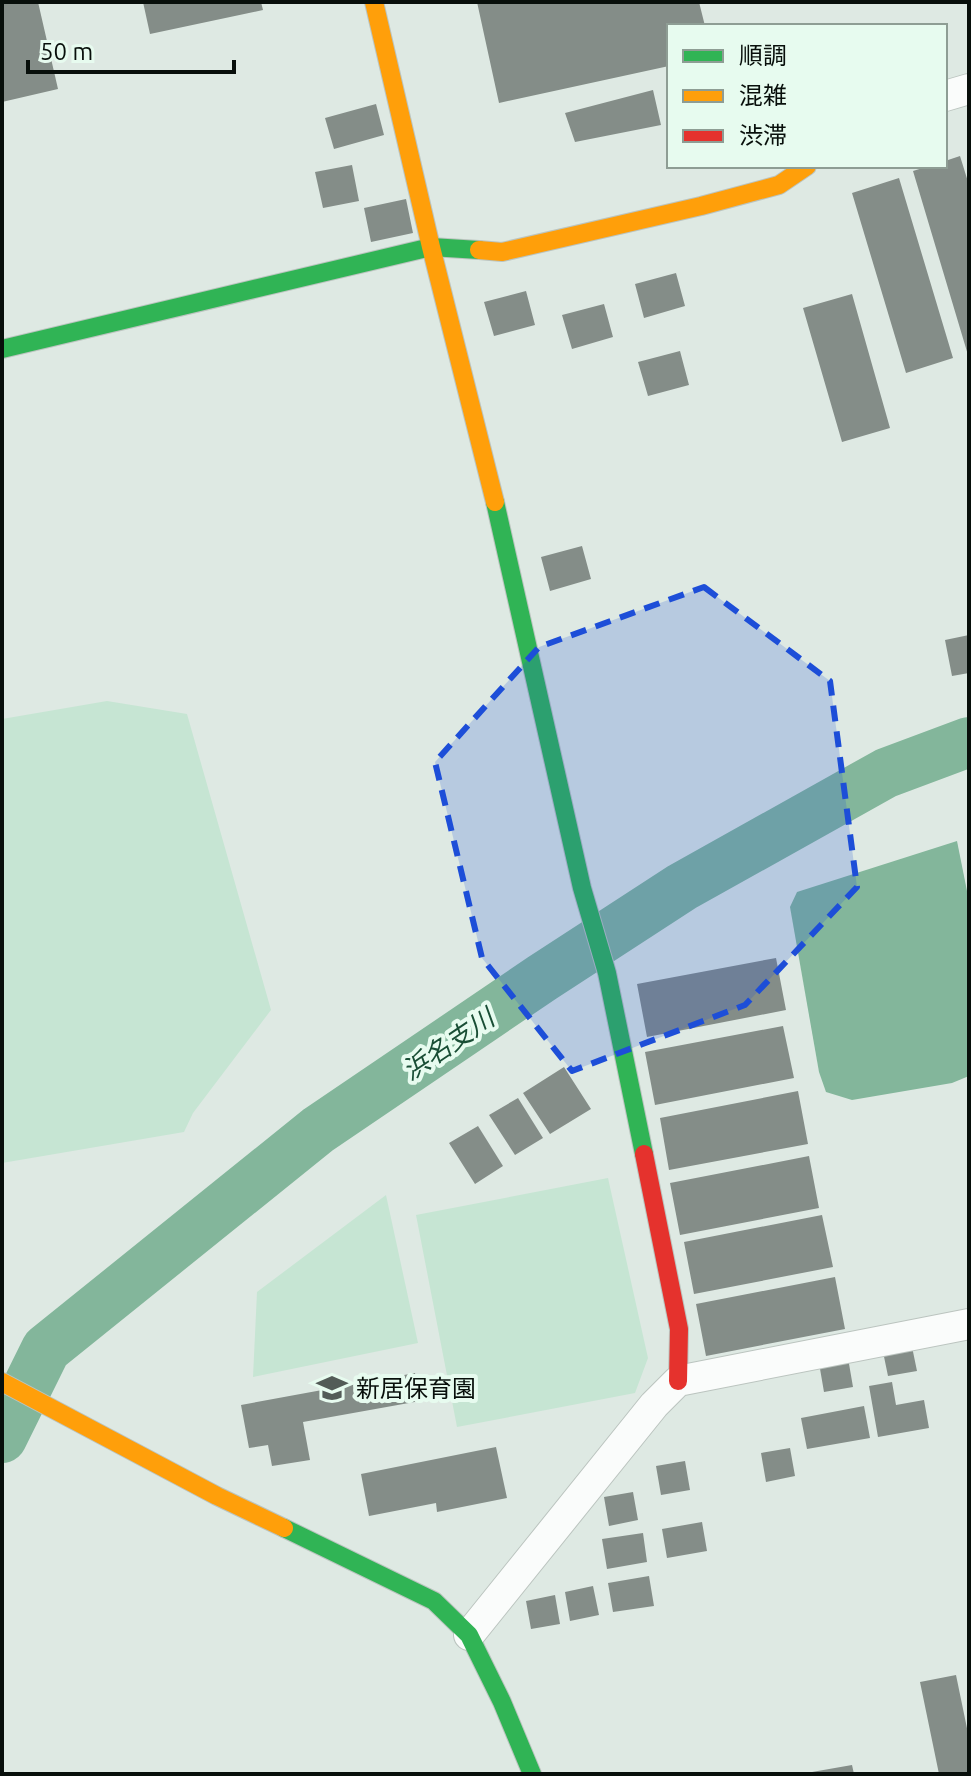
<svg xmlns="http://www.w3.org/2000/svg" width="971" height="1776" font-family="Ubuntu,'Noto Sans JP',sans-serif">
<style>
.green{fill:#c6e5d3}
.water{fill:#83b69b}
.lines{fill:none;stroke-linecap:round;stroke-linejoin:round}
.river{stroke:#83b69b;stroke-width:50}
.building{fill:#848d88}
.street-casing{stroke:#bbc4bf;stroke-width:32}
.fast-casing{stroke:#bbc4bf;stroke-width:20}
.slow-casing{stroke:#bbc4bf;stroke-width:20}
.jam-casing{stroke:#bbc4bf;stroke-width:20}
.street{stroke:#fafcfb;stroke-width:30}
.fast{stroke:#30b455;stroke-width:18}
.slow{stroke:#ff9f0a;stroke-width:18}
.jam{stroke:#e5322d;stroke-width:18}
.marked{fill:#1d4ed8;fill-opacity:0.2;stroke:#1d4ed8;stroke-width:6;stroke-dasharray:16 10;stroke-linejoin:round}
.labels{text-anchor:middle;dominant-baseline:central;stroke-width:8;stroke-linejoin:round;paint-order:stroke}
.poi-label{font-size:24px;fill:#080f0b;stroke:#e7fbef;text-anchor:start}
.water-label{font-size:26px;font-style:italic;fill:#194e35;stroke:#e7fbef}
</style>
<rect width="100%" height="100%" fill="#dee9e3"/>
<path class="green" d="M107 701 187 714 271 1010 193 1113 184 1132 2 1163V719Z
M608 1178 648 1358 635 1393 457 1427 416 1215Z
M386 1195 418 1343 253 1377 257 1292Z"/>
<path class="water" d="M957 841 969 901V1076L952 1083 852 1100 826 1092 819 1072 790 907 797 892Z"/>
<g class="lines">
<path class="river" d="M2 1438 46 1349 318 1130 542 978 682 887 886 773 969 742"/>
</g>
<path class="building" d="M2 2H38L58 89 2 102Z
M143 2H261L263 10 150 34Z
M477 2H699L705 26H669V66L499 103Z
M653 90 661 125 575 142 565 113Z
M376 104 384 135 334 149 325 118Z
M960 156 969 185 968 355 913 171 929 166H945V161Z
M352 165 359 201 323 208 315 172Z
M899 178 953 358 906 373 852 193Z
M406 199 413 233 371 242 364 208Z
M676 273 685 306 644 318 635 284Z
M526 291 535 325 494 336 484 302Z
M852 294 890 428 842 442 803 308Z
M604 304 613 337 572 349 562 315Z
M680 351 689 385 648 396 638 362Z
M582 546 591 579 550 591 541 557Z
M969 635V673L952 676 945 640Z
M776 958 786 1010 647 1037 637 984Z
M783 1026 794 1078 655 1105 645 1052Z
M564 1067 591 1109 550 1134 523 1093Z
M798 1091 808 1144 669 1170 660 1118Z
M518 1098 543 1138 515 1155 489 1115Z
M478 1126 503 1166 475 1184 449 1143Z
M809 1156 819 1208 680 1235 670 1183Z
M822 1215 833 1267 694 1294 684 1242Z
M835 1277 845 1329 706 1356 696 1304Z
M911 1342 917 1371 888 1376 882 1347Z
M848 1358 853 1387 824 1392 819 1363Z
M415 1373 420 1401 303 1422 310 1460 272 1466 268 1445 249 1448 241 1405Z
M892 1382 896 1405 924 1400 929 1428 878 1437 869 1386Z
M864 1406 870 1438 807 1449 801 1418Z
M496 1447 507 1498 437 1512 436 1503 369 1516 361 1474Z
M790 1448 795 1476 766 1482 761 1453Z
M685 1461 690 1490 661 1495 656 1466Z
M633 1492 638 1520 609 1526 604 1497Z
M702 1522 707 1551 667 1558 662 1529Z
M643 1533 647 1562 607 1569 602 1539Z
M649 1576 654 1606 613 1612 608 1583Z
M593 1586 599 1615 570 1621 565 1592Z
M555 1595 560 1624 531 1629 526 1601Z
M956 1675 969 1738V1774H939L920 1682Z
M852 1765 854 1774H812V1772Z"/>
<g class="lines">
<g class="street-casing">
<path id="street" d="M945 96 969 89
M469 1635 654 1405 678 1381 969 1324"/>
</g>
<g class="fast-casing">
<path id="fast" d="M2 349 431 247 479 250
M495 502 582 888 607 973 644 1154
M284 1528 434 1601 469 1635 502 1702 532 1774"/>
</g>
<g class="slow-casing">
<path id="slow" d="M374 2 431 247 495 502
M479 250 502 252 701 206 779 185 807 166
M2 1382 217 1496 284 1528"/>
</g>
<g class="jam-casing">
<path id="jam" d="M644 1154 679 1329 678 1381"/>
</g>
<use href="#street" class="street"/>
<use href="#fast" class="fast"/>
<use href="#slow" class="slow"/>
<use href="#jam" class="jam"/>
</g>
<path class="marked" d="M704 587 830 681 857 887 745 1005 572 1071 482 958 435 762 539 647Z"/>
<defs>
<g id="school-bare" transform="scale(2.4)"><path d="M0-5L7-2L0 1L-7-2ZM-4 1L0 2.5L4 1V4Q0 6-4 4Z" fill="#535b57" stroke="#e7fbef" stroke-width="2.5" paint-order="stroke"/></g>
</defs>
<g fill-rule="evenodd">
<use href="#school-bare" x="332" y="1388"/>
</g>
<g class="labels">
<g class="poi-label">
<text x="356" y="1388">新居保育園</text>
</g>
<g class="water-label">
<text transform="translate(448 1044) rotate(-34)">浜名支川</text>
</g>
</g>
<rect width="971" height="1776" fill="none" stroke="#080f0b" stroke-width="8"/>
<rect x="667" y="24" width="280" height="144" fill="#e7fbef" stroke="#8e9d94" stroke-width="2"/>
<rect x="683" y="50" width="40" height="12" fill="#30b455" stroke="#8e9d94" stroke-width="2"/>
<text x="739" y="64" font-size="24" fill="#080f0b">順調</text>
<rect x="683" y="90" width="40" height="12" fill="#ff9f0a" stroke="#8e9d94" stroke-width="2"/>
<text x="739" y="104" font-size="24" fill="#080f0b">混雑</text>
<rect x="683" y="130" width="40" height="12" fill="#e5322d" stroke="#8e9d94" stroke-width="2"/>
<text x="739" y="144" font-size="24" fill="#080f0b">渋滞</text>
<path d="M28 60v12h206v-12" fill="none" stroke="#080f0b" stroke-width="4"/>
<text x="40" y="60" font-size="24" fill="#080f0b" stroke="#e7fbef" stroke-width="6" paint-order="stroke">50 m</text>
</svg>
